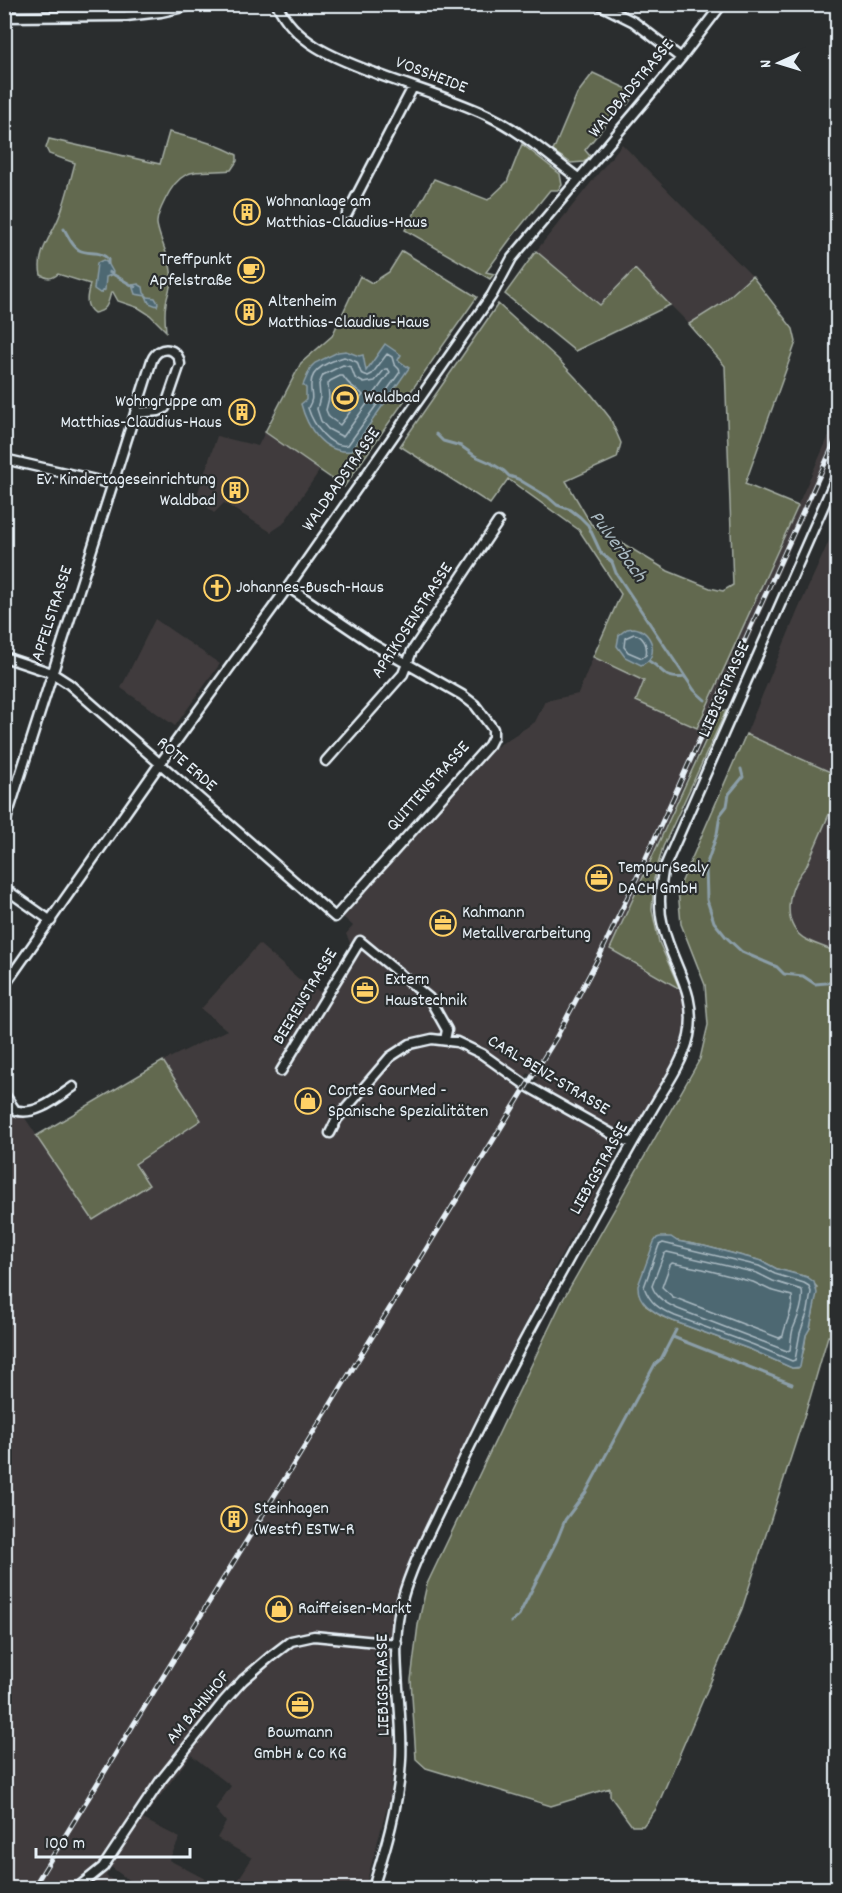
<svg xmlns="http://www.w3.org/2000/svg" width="842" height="1893" font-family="Dekko,sans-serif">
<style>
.built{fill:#3f3b3c;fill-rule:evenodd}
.green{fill:#62694f;stroke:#a5ada4;stroke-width:1.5;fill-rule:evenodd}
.water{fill:#4d6772;stroke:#8b9ea8;stroke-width:1.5}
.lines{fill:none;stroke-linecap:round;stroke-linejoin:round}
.shore{stroke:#aabac2;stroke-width:1.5}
.stream{stroke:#8b9ea8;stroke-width:3}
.street-casing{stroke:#e8f1f8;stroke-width:13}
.street{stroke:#2a2d2e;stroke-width:8}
.rail-casing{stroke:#e8f1f8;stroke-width:5}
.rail{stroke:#2a2d2e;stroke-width:3;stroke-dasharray:9;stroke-linecap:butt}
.labels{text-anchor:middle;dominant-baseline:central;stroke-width:4.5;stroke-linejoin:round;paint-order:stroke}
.street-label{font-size:18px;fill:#e8f1f8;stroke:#2a2d2e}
.poi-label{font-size:18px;fill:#e8f1f8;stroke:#2a2d2e;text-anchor:start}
.water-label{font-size:20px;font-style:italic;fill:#aabac2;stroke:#2a2d2e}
</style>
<rect width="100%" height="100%" fill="#2a2d2e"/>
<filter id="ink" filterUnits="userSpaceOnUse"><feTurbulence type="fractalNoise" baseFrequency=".0167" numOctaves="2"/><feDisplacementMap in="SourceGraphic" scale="12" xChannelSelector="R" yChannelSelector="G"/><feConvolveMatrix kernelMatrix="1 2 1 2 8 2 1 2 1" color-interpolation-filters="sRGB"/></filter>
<g filter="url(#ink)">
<path class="built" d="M622 144 752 276 721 304 689 324 635 269 601 305 536 251Z
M837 418V444L610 949 680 989 685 1008 684 1029 680 1046 673 1065 637 1125 632 1122 618 1125 611 1141 616 1147V1158L554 1269 478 1415 415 1551 397 1602 390 1668 394 1755 390 1797 365 1888H233L252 1858 217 1838 226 1822 215 1809 231 1786 191 1755 143 1819 180 1838 169 1860 222 1888H145L127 1879 111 1867 106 1876 125 1888H5V1858L7 1855 4 1853V1105L11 1114 25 1118 93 1220 149 1184 135 1164 201 1120 163 1061 227 1030 201 1009 259 944 300 980 322 993 351 945 346 934 353 926 343 917 496 747 535 722 545 701 578 694 593 657 645 681 636 701 697 728ZM528 1073 538 1079 527 1094 518 1088Z
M265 432 320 470 283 524 271 532 224 503 214 513 196 498 217 436 258 446Z
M837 523V775L746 734 798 610Z
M155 619 220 664 175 726 121 688Z
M837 796V952L806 940 798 933 792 925 788 906 799 873 806 866Z"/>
<path class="green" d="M593 73 636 93 627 105 624 102 585 150 590 156 584 162 571 163 553 151 577 94Z
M169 132C192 138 216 143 237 155V161L231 170C197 174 183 163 165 200 162 206 157 216 157 222 156 231 170 258 171 271 173 283 168 292 166 303 164 313 165 322 166 331L150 315 139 308 118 301 113 292H111C108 304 107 311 94 313 84 306 87 295 90 284L58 274C52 279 48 279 41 275 36 253 51 237 59 217 66 200 70 181 75 163L49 154 46 148 49 139 160 164Z
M522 144 560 174 562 185 558 190H550L511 238 486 272 494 274 490 279 405 230 434 179 488 200 507 182Z
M402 251 477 297 344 487 265 432 301 363 332 336 360 276 372 283 389 272Z
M536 251 600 305 635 269 670 305 575 351 505 294Z
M752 276 793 329 796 342 745 484 798 506 697 728 636 701 644 681 593 657 621 594 579 530 508 479 490 504 400 446 498 304 558 359 592 395 610 418 621 443 617 458 566 481 591 524 668 571 710 588 723 591 733 585 725 366 689 324 721 304Z
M720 709 726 711 663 847 654 879 652 910 659 942 680 989 610 949Z
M746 734 837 775V796L806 867C788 885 779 925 807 940 816 945 828 948 837 952V1337L828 1336 810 1398 742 1609 656 1809 643 1826H632L610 1796V1788L551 1806 426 1768 416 1759 411 1680 418 1625 427 1584 561 1303 700 1059 708 1025 705 985 681 924 678 890ZM666 1237 677 1241 704 1246 762 1261 777 1269 807 1277 817 1287 813 1312 810 1328 806 1335 804 1349 798 1368H792L752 1350 673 1321 661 1316 646 1306 639 1293Z
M163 1061 201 1120 135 1164 149 1185 93 1220 36 1136Z"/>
<path class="water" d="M103 260 108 263 113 272 111 275 106 277 105 290 100 293 94 289 97 263Z
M138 284 143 287 144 293 148 297 155 298 158 303 157 306 149 303 146 296 135 294 132 285Z
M385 344 401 355 398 360 409 368 351 451C323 454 307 427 301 404L306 400V388L303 385 311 367 315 363 338 352 346 351 359 356 363 355 366 371Z
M634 628C652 630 661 658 641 665L625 657 617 646 619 635 627 629Z
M660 1237H671L677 1241 704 1246 762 1261 777 1269 807 1277 814 1282 817 1293 810 1328 806 1335 800 1367 792 1368 752 1350 673 1321C658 1315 637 1304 638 1286L654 1242 657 1238Z"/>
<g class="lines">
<path class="shore" d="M387 354 392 357 394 364 399 369 400 372 348 445C329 449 313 424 308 408 315 396 310 396 311 384 311 368 331 361 344 357L357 362 361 373 368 376 372 374Z
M343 365 351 367 355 378 364 383 375 381 385 369H388L390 372 343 437 328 429 321 421 317 409 320 397 319 384 323 375Z
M340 376H343C350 388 357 388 363 395L340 425 329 417 326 410 329 398 328 384 330 381Z
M634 634C644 636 648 646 646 655L642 658 628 652 624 647 625 638Z
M663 1243 759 1266 775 1274 804 1283 809 1286 811 1292 808 1311 800 1333 795 1360 792 1361 754 1345 675 1316C659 1309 650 1303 644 1287L659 1245Z
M667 1252 757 1273 773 1281 802 1290C804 1303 798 1317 793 1329 791 1336 791 1343 790 1350L787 1351 678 1309C667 1304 656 1298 652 1286L664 1254Z
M672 1263 703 1269 753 1282 770 1290 792 1296C794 1310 785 1323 783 1336L779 1338 673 1297 662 1287 670 1265Z"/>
<path class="stream" d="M64 229C69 237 71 245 79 250 89 255 100 250 108 259V264
M109 272 135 287
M436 434 443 441 461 446 475 456 491 463 504 471 509 476 518 479 548 497 557 505 571 510 580 517 588 525 601 553 612 562 616 573 694 690 705 700
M649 661C665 670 663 680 685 677
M741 769 743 777 729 794 727 806 720 815 717 834 706 866 707 900 714 922 726 937 742 952 777 967 784 974 803 976 815 984 838 982
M673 1337 792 1384
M511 1622 518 1617 557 1540 565 1520 586 1492 655 1364 661 1359 676 1330"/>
<g class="street-casing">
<path id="street" d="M277 4C296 46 341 60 380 75 415 88 453 99 487 115 521 131 549 156 578 178
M598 4 634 22 681 58
M4 17 126 16 161 12 197 4
M4 150V162
M347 214 413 87
M4 459 113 484
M4 657 52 673 69 684 335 917 489 745 493 737V729L475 705 462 695 374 645 288 587
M326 761 403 674 412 651 498 522
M4 826 152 360C159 344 178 347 180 364L165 408 159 411 135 413
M4 888 51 921
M4 986 159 765 288 587 492 295 512 258 681 58 722 4
M281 1071 360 941 429 998 447 1030 445 1040
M4 1094 15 1110C35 1117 57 1098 73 1087
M330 1133 337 1119 390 1057 410 1044 432 1039 457 1042 482 1054 527 1086 619 1138 632 1143
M77 1888 103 1867 161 1780 224 1701 243 1680 270 1657 291 1641 314 1636 397 1644
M373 1888C386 1847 399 1804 401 1760 404 1707 388 1652 402 1600 413 1560 435 1522 452 1484 503 1374 564 1269 622 1162 634 1140 647 1118 660 1096 672 1077 684 1058 689 1036 698 992 672 966 663 926 658 907 660 890 663 871L838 473"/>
</g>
<use href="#street" class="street"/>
<g class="rail-casing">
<path id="rail" d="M33 1888 556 1038 601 953 639 873 838 435"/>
</g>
<use href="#rail" class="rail"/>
</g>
</g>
<defs>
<g id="building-ring" transform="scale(1.35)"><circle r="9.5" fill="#2a2d2e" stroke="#ffd166" stroke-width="1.5"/><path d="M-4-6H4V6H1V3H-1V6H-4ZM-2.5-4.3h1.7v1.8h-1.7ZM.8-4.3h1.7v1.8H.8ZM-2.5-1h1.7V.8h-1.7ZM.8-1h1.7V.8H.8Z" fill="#ffd166"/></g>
<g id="cafe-ring" transform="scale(1.35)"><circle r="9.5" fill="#2a2d2e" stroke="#ffd166" stroke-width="1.5"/><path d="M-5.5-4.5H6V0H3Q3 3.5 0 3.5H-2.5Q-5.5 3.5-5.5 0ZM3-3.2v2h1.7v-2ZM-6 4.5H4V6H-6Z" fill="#ffd166"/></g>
<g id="stadium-ring" transform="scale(1.35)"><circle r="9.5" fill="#2a2d2e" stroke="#ffd166" stroke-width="1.5"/><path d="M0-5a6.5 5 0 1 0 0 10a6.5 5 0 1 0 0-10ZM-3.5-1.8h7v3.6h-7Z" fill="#ffd166"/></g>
<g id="church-ring" transform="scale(1.35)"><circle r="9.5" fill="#2a2d2e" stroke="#ffd166" stroke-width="1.5"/><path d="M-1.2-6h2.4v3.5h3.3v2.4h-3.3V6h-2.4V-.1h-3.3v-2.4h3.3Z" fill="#ffd166"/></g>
<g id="office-ring" transform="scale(1.35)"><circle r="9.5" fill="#2a2d2e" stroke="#ffd166" stroke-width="1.5"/><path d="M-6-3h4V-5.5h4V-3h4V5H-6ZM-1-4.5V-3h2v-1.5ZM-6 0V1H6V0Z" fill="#ffd166"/></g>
<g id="shop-ring" transform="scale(1.35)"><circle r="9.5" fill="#2a2d2e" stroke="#ffd166" stroke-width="1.5"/><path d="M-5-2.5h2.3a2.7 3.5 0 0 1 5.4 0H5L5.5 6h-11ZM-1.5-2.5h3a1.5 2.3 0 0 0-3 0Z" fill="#ffd166"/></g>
</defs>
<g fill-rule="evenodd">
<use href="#building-ring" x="247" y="212"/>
<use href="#cafe-ring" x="251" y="270"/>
<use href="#building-ring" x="249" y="312"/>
<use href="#stadium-ring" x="345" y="398"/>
<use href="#building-ring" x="242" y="412"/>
<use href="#building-ring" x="235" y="490"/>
<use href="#church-ring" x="217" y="588"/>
<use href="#office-ring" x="599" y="878"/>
<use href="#office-ring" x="443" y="923"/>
<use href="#office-ring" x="365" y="990"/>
<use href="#shop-ring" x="308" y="1101"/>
<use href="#building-ring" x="234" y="1519"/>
<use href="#shop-ring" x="279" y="1609"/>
<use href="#office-ring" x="300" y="1705"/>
</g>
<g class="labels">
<g class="street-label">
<text transform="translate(431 76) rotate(21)">VOSSHEIDE</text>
<text transform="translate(632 89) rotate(-50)">WALDBADSTRASSE</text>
<text transform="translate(342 480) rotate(-55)">WALDBADSTRASSE</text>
<text transform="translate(53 614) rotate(-72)">APFELSTRASSE</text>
<text transform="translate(413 621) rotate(-57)">APRIKOSENSTRASSE</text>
<text transform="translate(725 690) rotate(-66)">LIEBIGSTRASSE</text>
<text transform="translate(186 765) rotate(41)">ROTE ERDE</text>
<text transform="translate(429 787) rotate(-48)">QUITTENSTRASSE</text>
<text transform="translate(306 997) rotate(-59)">BEERENSTRASSE</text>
<text transform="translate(548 1076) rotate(31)">CARL-BENZ-STRASSE</text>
<text transform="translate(600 1169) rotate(-61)">LIEBIGSTRASSE</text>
<text transform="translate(384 1685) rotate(-91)">LIEBIGSTRASSE</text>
<text transform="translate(199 1708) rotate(-50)">AM BAHNHOF</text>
</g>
<g class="poi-label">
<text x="266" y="202">Wohnanlage am<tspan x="266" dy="21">Matthias-Claudius-Haus</tspan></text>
<text x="232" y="260" text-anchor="end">Treffpunkt<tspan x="232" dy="21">Apfelstraße</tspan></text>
<text x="268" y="302">Altenheim<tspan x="268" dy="21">Matthias-Claudius-Haus</tspan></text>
<text x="364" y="398">Waldbad</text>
<text x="222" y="402" text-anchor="end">Wohngruppe am<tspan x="222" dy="21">Matthias-Claudius-Haus</tspan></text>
<text x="216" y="480" text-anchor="end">Ev. Kindertageseinrichtung<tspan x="216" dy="21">Waldbad</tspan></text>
<text x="236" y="588">Johannes-Busch-Haus</text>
<text x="618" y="868">Tempur Sealy<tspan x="618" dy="21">DACH GmbH</tspan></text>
<text x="462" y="913">Kahmann<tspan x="462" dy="21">Metallverarbeitung</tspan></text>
<text x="385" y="980">Extern<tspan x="385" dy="21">Haustechnik</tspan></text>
<text x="328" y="1091">Cortes GourMed -<tspan x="328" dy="21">Spanische Spezialitäten</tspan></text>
<text x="254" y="1509">Steinhagen<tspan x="254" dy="21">(Westf) ESTW-R</tspan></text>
<text x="298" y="1609">Raiffeisen-Markt</text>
<text x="300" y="1733" text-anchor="middle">Bowmann<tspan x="300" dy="21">GmbH &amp; Co KG</tspan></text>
</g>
<g class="water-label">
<text transform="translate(617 547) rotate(54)">Pulverbach</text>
</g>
</g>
<rect width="842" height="1893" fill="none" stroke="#2a2d2e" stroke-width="24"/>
<rect x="12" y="12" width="818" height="1869" fill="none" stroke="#e8f1f8" stroke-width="2" filter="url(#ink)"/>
<g transform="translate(779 63) rotate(266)" stroke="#2a2d2e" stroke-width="4.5" paint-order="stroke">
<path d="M0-4.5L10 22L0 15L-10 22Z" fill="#e8f1f8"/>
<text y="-9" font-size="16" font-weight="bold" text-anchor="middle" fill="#e8f1f8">N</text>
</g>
<path d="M36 1848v9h154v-9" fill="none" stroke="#e8f1f8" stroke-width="3"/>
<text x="45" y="1848" font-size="18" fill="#e8f1f8" stroke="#2a2d2e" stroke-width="4.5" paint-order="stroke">100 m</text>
</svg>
